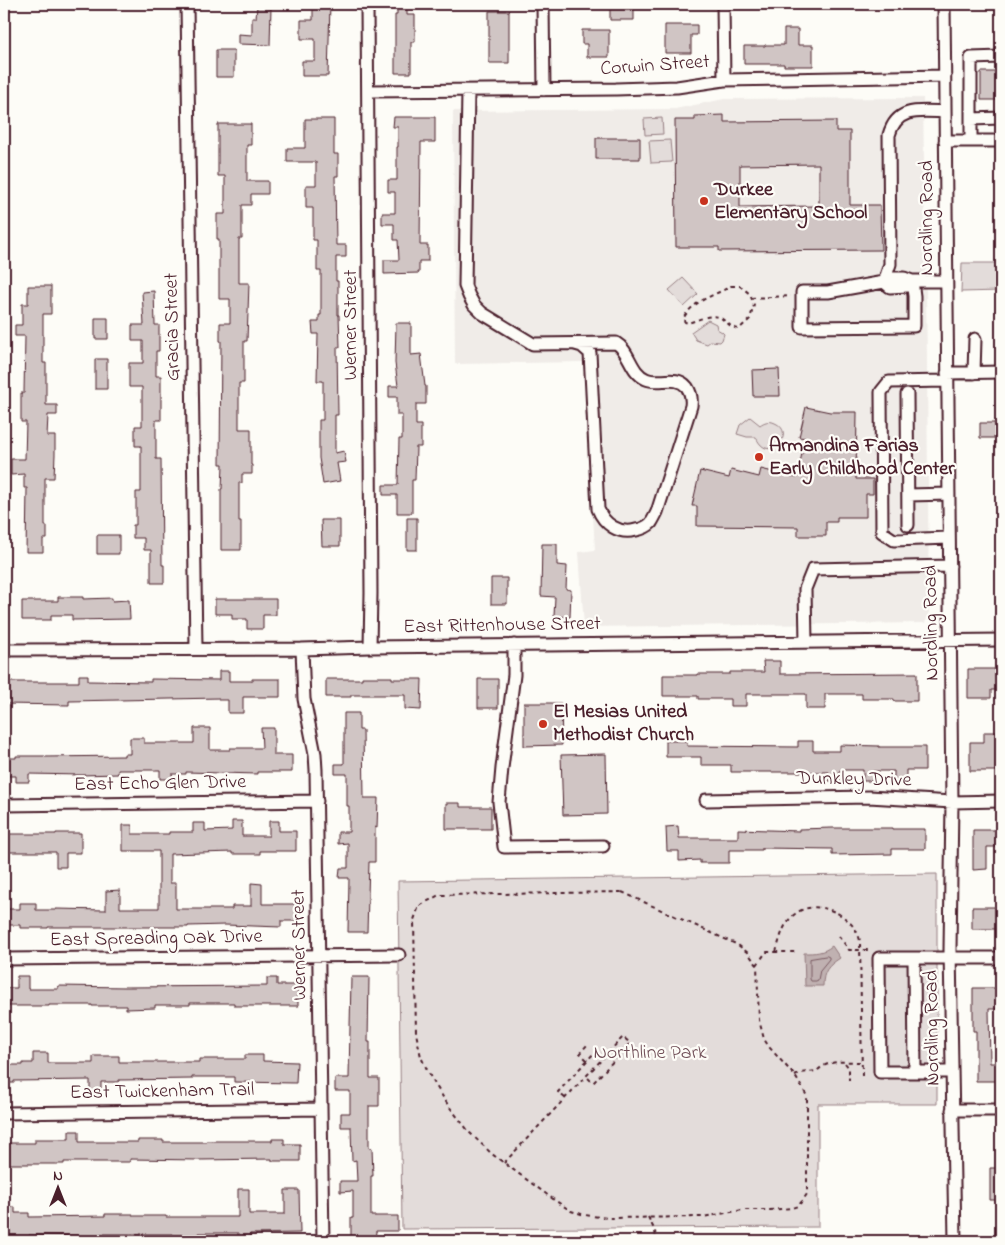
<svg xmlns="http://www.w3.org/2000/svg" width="1005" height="1245" font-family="'Indie Flower',sans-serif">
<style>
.built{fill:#f0ece8}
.green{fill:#e3dcda;stroke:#967e82}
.water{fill:#c0b1b1;stroke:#91777b}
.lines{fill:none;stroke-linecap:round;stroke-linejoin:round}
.shore{stroke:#795961;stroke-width:1}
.building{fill:#d0c5c4;stroke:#4a1f2b;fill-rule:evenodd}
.minor-casing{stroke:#4a1f2b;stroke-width:15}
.path{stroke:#4a1f2b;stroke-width:2;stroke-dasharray:4 4;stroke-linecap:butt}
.minor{stroke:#fdfcf7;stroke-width:11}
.poi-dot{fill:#c8321e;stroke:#fdfcf7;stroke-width:2}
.labels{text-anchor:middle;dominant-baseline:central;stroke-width:4.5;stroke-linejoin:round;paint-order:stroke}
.street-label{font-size:20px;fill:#4a1f2b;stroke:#fdfcf7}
.poi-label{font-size:20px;font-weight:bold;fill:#4a1f2b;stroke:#fdfcf7;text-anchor:start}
.park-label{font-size:20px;fill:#704e57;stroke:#fdfcf7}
</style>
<rect width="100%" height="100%" fill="#fdfcf7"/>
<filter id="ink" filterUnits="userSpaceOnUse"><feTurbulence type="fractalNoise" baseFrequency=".02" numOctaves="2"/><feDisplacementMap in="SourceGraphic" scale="10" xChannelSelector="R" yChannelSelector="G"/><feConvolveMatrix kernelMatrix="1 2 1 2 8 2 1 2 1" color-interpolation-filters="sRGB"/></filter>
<g filter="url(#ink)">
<path class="built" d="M923 98 927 359 929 614 925 623 584 627 579 552 595 550 584 362 455 364 453 111 675 109 724 99Z"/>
<path class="green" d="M662 118 663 134 645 135 644 119Z
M670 140 672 162 651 163 649 141Z
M962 263H1001V291L961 292Z
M683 278 698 294 684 307 669 290Z
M708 320 716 324 717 329 722 332 724 334 722 340 720 342 711 341 707 344 696 340 691 332Z
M750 417 760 425C764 422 769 420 775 423 798 433 768 466 756 437H747L737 434 740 425Z
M937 874V1104H818V1227L402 1229 398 881Z"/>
<path class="water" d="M832 946 840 958C828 966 823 971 823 986H805L804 953C815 953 823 953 832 946Z"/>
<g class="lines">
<path class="shore" d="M827 956 829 957V959L820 970 818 980 816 981H811L810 979V959Z"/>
</g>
<path class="building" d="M313 4H330L328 76H302V61H315V39H301V20H313Z
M397 4H407V15H415V42H411V73H395V15H397Z
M257 6 271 7 270 45 238 44V34L252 35V18H256Z
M610 7H634V20H610Z
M489 11H509V63H489Z
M665 25H697V35H691V53H665Z
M784 29H798V45H813V66H784V64H744V46H765V45H784Z
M582 30H609V57H587V44H582Z
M216 50H234V77H216Z
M981 72H1001V100H981Z
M724 115V122L836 121V131H850V205H880L881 250 719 251V247H676L675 120H695V116ZM819 164V206L740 207V165Z
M394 117H435V142H421L420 245H428V261H419V273L384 274V260H399L398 240H394V224H382V213H395V192H388V180H397V147H398V127H393Z
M305 119H334V154H338V176H335L336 245H346V257H336V281H338V315H339L340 347H337L338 415H335V453L344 451 346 462 337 463 340 481 323 484 319 458V420H323V381H317L318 334H313L312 322H319V315H321V271H317V240H313V208H306V185H316V162H287V148H305Z
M218 124H251V145H247V181H268V194H251V205H242V239H239V283H249L247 341H244V383H239V429H251V465H252V474H242V483H239V521H241V550H221V489H222L223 464H220L221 341H220V323H230V299H219V239H217V214H225V176H218Z
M596 138H640V159H596Z
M28 286H51V314H43V363H46V405H57V415H48L47 436H55V454L54 478H45V526H47V539H43V552H26L27 488H24V474L11 475V459H25L26 422H21V393H24L25 336H15V325H22V304H28Z
M154 291 155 325H159V351H156V376H161V420H156V459H161L162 565H164V583H151V550H144V538H133V525H136V492H141V446H135V426H142V387H129V363H143V341H132V325H144L142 292Z
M95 318H108V339H95Z
M396 323H411V355L421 354 425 386H426V404H416V425H421V447H416L415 480H412V513H397V495H383V485H398L399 439H402V415H397V397H389V386H398L395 363Z
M95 359H107V389H95Z
M779 369 780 396H753L752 370Z
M806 407 830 412H857L856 479H873V494H866V517H837V522H826V536H798V527L697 526V506H692L700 471 729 478 731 470 759 477 761 469 797 478 805 438 799 437Z
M980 423H1001V438H980Z
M407 518H417V550H407Z
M321 520H340V546H322Z
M97 535H119V554H97Z
M542 544H557V565L567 566 566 589 571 590 570 617 554 616 555 597 541 596Z
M491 578H507V604H491Z
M58 597H83V599L112 598V601L129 600 130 619 72 620V615H51V620H22V601H58Z
M215 599H276V615H263V629H247V619H232V614H215Z
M763 661H780V674L917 673V701H894V699H862V694H825V709H806V694H746V706H730V699H698V696H663V675H698V674H730V672H764Z
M968 669H1001V690H991V698H968Z
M219 671H229V681H252V679H280V697H243V713H228V700H219V698L69 701V705L4 704V682H79V675H88V681L151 682V679L219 680Z
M362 677H392V679H422L421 710 405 709V695H351V697H326V679H362Z
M478 679H498V708H478Z
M524 703H561L562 745 524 746Z
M344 713H359V730H363L364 798H378L377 828 375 827V862H369L367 932H348L349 878H339L340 868H348V843L338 844V832H349V806H347V774H335V764H344Z
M194 728H210V750H230V748H262L261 728H274V755H292V772H257V774L186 772V774H172V779H160V770H118V774L81 775 29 774V782H16V776H4V758H16V756H45V757L124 756V754H130V738H144V743H194Z
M984 732H997V771H970V742H984Z
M666 741H687V746L798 747V741H813V751H840V745L879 746V747H925V770H906V781H894V771H873V781H863V770H840V781H829V772H731V765H701V757H666Z
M606 754 607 814 563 815 561 755Z
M446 803H460V807H491V829H446Z
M232 821H242V836H269V821H279V831H296V851H260V854H232V852L170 854V883H176V909H232V906H251V883L262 884V904H297V921H281V927L225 925 188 926V927H48V928H20V925H4V909H20V903H36V910H56V909L106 910V891L120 890V908H159V851H123V825H132V834H169V832H193V823H205V831L232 830Z
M678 826 679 838H738V829L799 831V829L832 828H892V829H925V849H892V854L832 855V849L762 848V850H729V863H700V860L679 861V851H667L666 827Z
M973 830H998V847H987V869L973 870Z
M56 833H81V853H66V867H56V852H4V834H56Z
M972 907H998V929H972Z
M17 976H28V989H58V986L126 987 267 986V978H277V985H298V1006H234V1003H190V1005H155V1008L126 1009V1006H92V1005H49V1006H4V988H17Z
M351 977H369L368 1042H370V1078H379V1106H369V1148H372L373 1176H371V1216H398V1231H376L375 1241H351V1218H353V1191L340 1192V1181H357L356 1160 352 1161 351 1127H341V1113H350V1091H335V1078H349Z
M973 988H997V1009H989L990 1063H1001V1081H976V1031H973Z
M33 1053H48V1063H93V1056H119V1062H199V1059H245V1055H263V1061L297 1062 296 1083 234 1082V1077H192V1079L119 1080V1082H101V1094H90V1080L14 1081V1083H4V1065H23V1063H33Z
M69 1131H79V1142H138V1140H163V1142H206V1141H272V1139H284V1144H300V1161H272V1159L199 1160 130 1159V1162H64V1164H4V1143H35V1139H69Z
M990 1168H1001V1200H990Z
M238 1189H249V1214H285V1190H299L300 1233 250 1234V1241H238V1233H199V1235H173V1234H100V1236L29 1235V1238H4V1207H15V1213H29V1217L105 1216V1214H133V1216H166V1217H238Z"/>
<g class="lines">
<g class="minor-casing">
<path id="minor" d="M187 4 196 649
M367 4 371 593 370 647
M543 4 544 90
M723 4 724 80
M944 4 952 802 950 950 955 1241
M368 91 616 89 677 87 724 80 945 76
M468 91 465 286 469 296 474 305 482 313 533 344 616 343C630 351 630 372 646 379 659 385 676 374 687 387 691 393 692 399 691 406L657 512C655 516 653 520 651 523 647 527 642 529 636 530 619 535 604 524 598 509L590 353 582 346 575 344
M971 119 1001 118
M945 141H1001
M971 141V58L1001 57
M912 281 914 296V326L802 327V292H828L884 282 890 264 889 135C897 106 921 111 945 112
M912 281 907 286 890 287 884 282 891 278H904L912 281H946
M947 373 1001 372
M974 373 975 339
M947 381 889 382 881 392 882 532 894 540 949 538
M907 394 908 525
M908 495 949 494
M806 642 805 589 813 569 950 566
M514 645V675L502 768 499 802 504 847 603 846
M302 649 304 699 315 754 316 770 323 1241
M4 650 302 649 370 647 1001 640
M706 800 869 797 952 802 1001 801
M4 805 317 801
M914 958 915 1072
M4 959 399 955
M952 1072H880L879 958H1001
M952 1110H1001
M4 1113 321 1109"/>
</g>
<path class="path" d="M731 286H740L750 294 754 305 750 319 739 329C731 328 728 323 721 318 712 313 698 320 688 323L685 322 683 319C693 300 714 296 731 286Z
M751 298 791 296
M622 892 738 945 748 953 757 965 759 1020 764 1039 769 1047 795 1076 807 1096V1194L803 1200 798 1206 792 1208 770 1210H743L703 1217 608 1218 585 1215 571 1211 553 1199 492 1154 470 1133 448 1105 431 1078 421 1057 416 1033 414 920 419 906 439 895Z
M839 936 849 950H870
M776 952C780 939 783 923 795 914 816 897 855 915 860 941L862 1077
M757 965 766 952H797
M587 1060 580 1053 588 1044
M845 1063 849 1068V1080
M795 1076 801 1073 817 1071C828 1059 847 1062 862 1062
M565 1098 558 1092 595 1052 602 1058
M504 1163 623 1037 630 1043 593 1083 586 1076
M648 1217 655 1231 656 1239 653 1241"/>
<use href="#minor" class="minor"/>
</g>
</g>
<g class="poi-dot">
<circle cx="704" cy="201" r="5"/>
<circle cx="759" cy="457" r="5"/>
<circle cx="543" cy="724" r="5"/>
</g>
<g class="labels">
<g class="street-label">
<text transform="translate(655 66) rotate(-4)">Corwin Street</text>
<text transform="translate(927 218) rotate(-90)">Nordling Road</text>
<text transform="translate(351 325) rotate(-90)">Werner Street</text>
<text transform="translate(173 327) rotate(-91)">Gracia Street</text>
<text transform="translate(932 623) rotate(-91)">Nordling Road</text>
<text transform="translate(502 626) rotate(-1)">East Rittenhouse Street</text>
<text transform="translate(854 780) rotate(1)">Dunkley Drive</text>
<text transform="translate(160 784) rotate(-1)">East Echo Glen Drive</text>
<text transform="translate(156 939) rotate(-1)">East Spreading Oak Drive</text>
<text transform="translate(300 945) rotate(-91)">Werner Street</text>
<text transform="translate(933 1028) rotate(-91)">Nordling Road</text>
<text transform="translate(162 1092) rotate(-1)">East Twickenham Trail</text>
</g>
<g class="poi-label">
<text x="714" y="190">Durkee<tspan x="714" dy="23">Elementary School</tspan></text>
<text x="769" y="446">Armandina Farias<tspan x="769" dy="23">Early Childhood Center</tspan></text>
<text x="553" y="712">El Mesias United<tspan x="553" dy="23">Methodist Church</tspan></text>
</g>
<g class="park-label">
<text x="650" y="1053">Northline Park</text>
</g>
</g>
<rect width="1005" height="1245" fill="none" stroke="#fdfcf7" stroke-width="20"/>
<rect x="10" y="10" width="985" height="1225" fill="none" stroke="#4a1f2b" stroke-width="2" filter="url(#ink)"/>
<g transform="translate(58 1188)" stroke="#fdfcf7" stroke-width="4" paint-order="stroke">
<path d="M0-4L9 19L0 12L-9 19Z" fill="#4a1f2b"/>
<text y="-8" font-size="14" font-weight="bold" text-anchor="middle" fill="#4a1f2b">N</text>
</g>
</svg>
